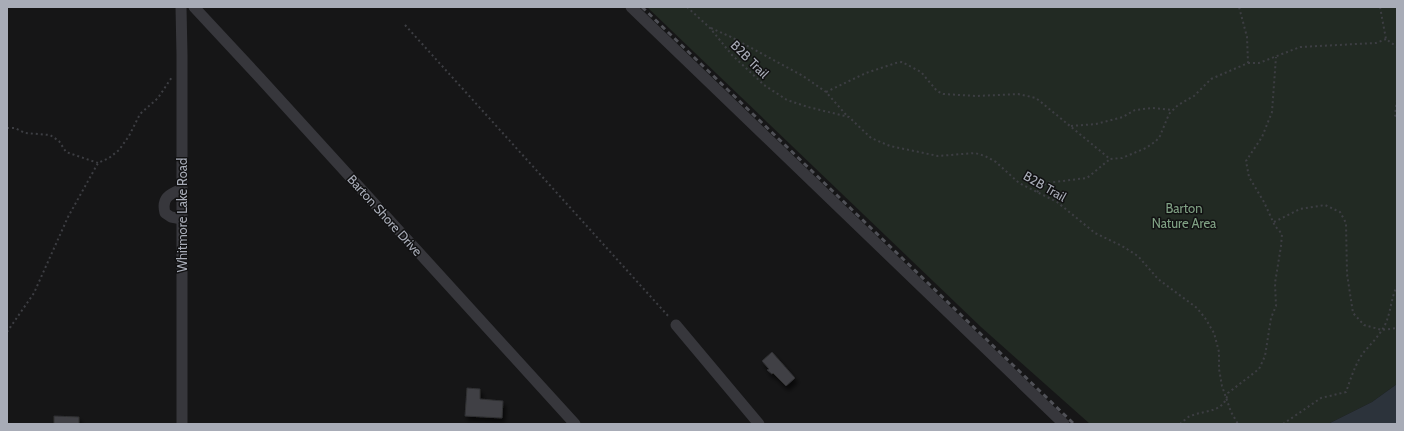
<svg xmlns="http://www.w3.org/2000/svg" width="1404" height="431" font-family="Cabin,sans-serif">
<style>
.green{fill:#222a23}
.water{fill:#2c333b}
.building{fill:#404144;stroke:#303033;filter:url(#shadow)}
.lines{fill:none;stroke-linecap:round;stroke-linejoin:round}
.path{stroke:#3d3e43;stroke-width:2;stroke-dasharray:2 3;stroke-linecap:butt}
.minor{stroke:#37373c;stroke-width:11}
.rail{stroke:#505157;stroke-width:3;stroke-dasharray:5 4;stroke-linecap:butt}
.labels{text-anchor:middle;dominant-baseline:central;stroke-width:3;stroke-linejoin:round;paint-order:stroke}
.street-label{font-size:13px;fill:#a8acb7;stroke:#111112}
.park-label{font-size:13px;fill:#80a184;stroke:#111112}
</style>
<defs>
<filter id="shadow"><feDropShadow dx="2.5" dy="4.5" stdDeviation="2" flood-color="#0009"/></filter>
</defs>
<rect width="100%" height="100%" fill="#161617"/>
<path class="green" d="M647 7H1397V384L1372 402 1328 424H1090L981 327Z"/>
<path class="water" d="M1397 384V424H1328L1372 402Z"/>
<path class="building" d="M772 352 795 378 786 386 773 373 772 374 767 370 769 369 762 361Z
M467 388 480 389V399L503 401 502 418 465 416Z
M54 416 79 417V424H54Z"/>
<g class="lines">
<path class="path" d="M687 7 710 28 732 55 764 85 787 100 808 107 849 117 871 138 890 146 938 156 975 153 985 156 996 162 1019 183 1057 202 1095 233 1122 246 1138 256 1158 279 1197 308 1205 318 1214 333 1219 352V369L1222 386 1231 412 1238 424
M1380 7 1386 39 1397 47
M405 25 670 318
M711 28 731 37 803 76 826 92 848 117
M1248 63H1259L1300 47 1376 43 1386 39
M826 92 866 73 896 63 902 62 921 72 937 91 943 94 977 96 1018 94 1036 98 1110 159 1122 158 1146 148 1156 141 1160 136 1169 114 1178 105 1194 96 1211 79 1248 63 1247 37 1239 7
M1397 100 1395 115 1397 119
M1071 126 1096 124 1123 117 1135 110 1152 108 1173 110
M7 128H15L25 133 50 135 59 141 66 152 98 163
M1037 192 1046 183 1087 178 1110 159
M1274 222 1300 209 1325 205 1340 212 1346 223 1347 274 1353 313 1364 325 1382 330 1397 328
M7 332 34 293 68 217 98 163 109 158 119 150 129 136 140 114 158 98 172 77
M1180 424C1184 421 1188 416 1193 415 1208 410 1224 412 1228 393L1259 369 1265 356 1271 318 1276 306 1275 283 1281 246 1282 234 1275 226 1264 202 1249 177 1246 161 1262 137 1272 112 1276 57
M1283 424 1321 398 1346 392C1351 378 1355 364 1364 352 1370 345 1377 338 1382 330 1391 317 1390 300 1397 286"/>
<path class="minor" d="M181 7 182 55V424
M194 7 260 78 575 424
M631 7 1064 424
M182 219 171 217 165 213C161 197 170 194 182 189
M676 325 759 424"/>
<path class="rail" d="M642 7 1074 424"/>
</g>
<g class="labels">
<g class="street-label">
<text transform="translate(750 59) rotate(45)">B2B Trail</text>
<text transform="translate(1045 186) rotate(30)">B2B Trail</text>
<text transform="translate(182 215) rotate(-90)">Whitmore Lake Road</text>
<text transform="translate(385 215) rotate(48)">Barton Shore Drive</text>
</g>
<g class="park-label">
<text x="1184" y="208">Barton<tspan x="1184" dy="15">Nature Area</tspan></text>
</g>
</g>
<rect width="1404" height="431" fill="none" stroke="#a8acb7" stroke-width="16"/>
</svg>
